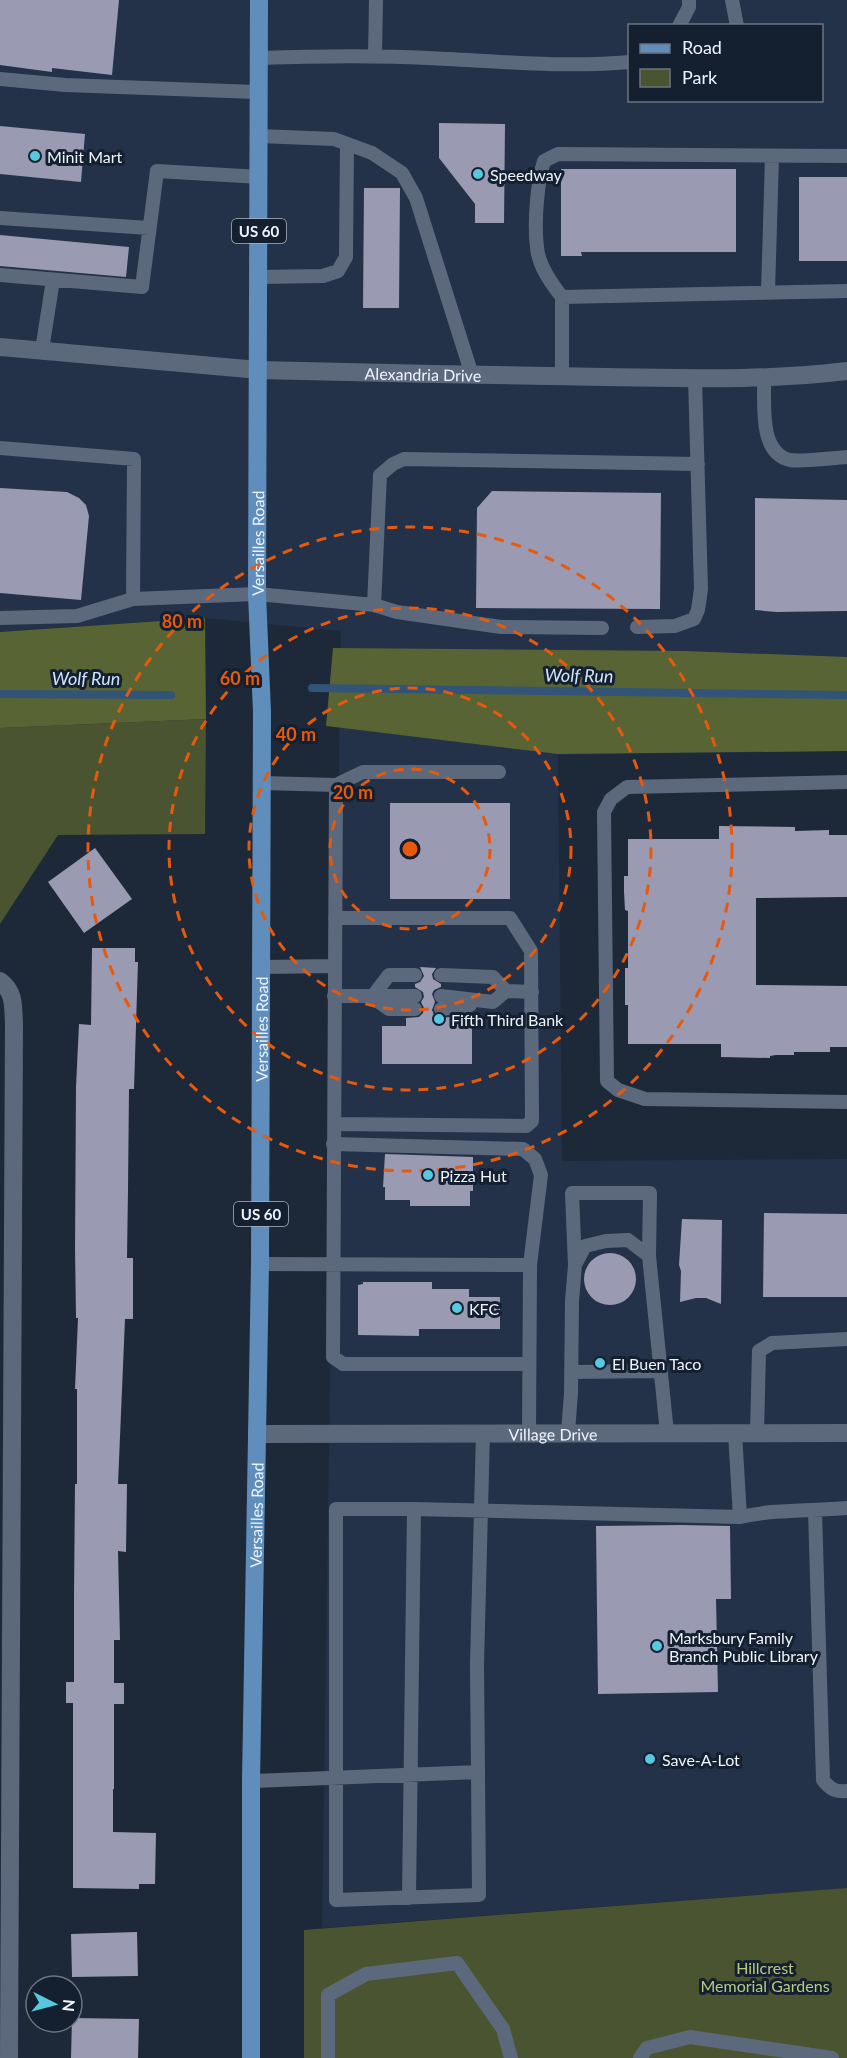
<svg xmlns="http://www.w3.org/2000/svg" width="847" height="2058" font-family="Lato,sans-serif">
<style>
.built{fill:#233249;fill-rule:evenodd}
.green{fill:#4b5430}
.forest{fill:#596434}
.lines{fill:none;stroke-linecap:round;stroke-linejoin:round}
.stream{stroke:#315478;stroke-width:8}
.building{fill:#9a9ab2}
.service{stroke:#5c697d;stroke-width:14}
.minor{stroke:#5c697d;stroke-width:18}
.tertiary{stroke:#5c697d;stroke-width:18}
.secondary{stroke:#5c697d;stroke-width:18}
.primary{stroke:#5f8ebc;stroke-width:18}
.ring{fill:none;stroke:#e8590c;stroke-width:3;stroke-dasharray:10 8}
.poi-dot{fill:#56c9e0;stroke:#141f2f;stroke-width:2}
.labels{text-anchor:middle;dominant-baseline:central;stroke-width:6;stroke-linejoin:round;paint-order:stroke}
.shield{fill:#141f2f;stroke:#adb4bf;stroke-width:1.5}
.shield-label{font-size:15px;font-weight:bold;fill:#eef4fd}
.poi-label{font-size:16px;fill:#eef4fd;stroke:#141f2f;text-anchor:start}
.street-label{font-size:16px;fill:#eef4fd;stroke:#141f2f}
.park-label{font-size:16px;fill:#b7ca7e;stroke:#141f2f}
.water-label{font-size:18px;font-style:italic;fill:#cde4fc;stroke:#141f2f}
.centre{fill:#e8590c;stroke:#141f2f;stroke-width:3}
.ring-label{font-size:18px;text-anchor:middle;font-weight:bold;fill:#e8590c;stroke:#141f2f;stroke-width:6;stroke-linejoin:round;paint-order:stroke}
</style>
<rect width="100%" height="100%" fill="#1d2939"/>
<path class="built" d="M0 0H847V751L558 755 562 1161 847 1159V1888L322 1928 341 631 205 618 0 632ZM630 26H822V100H630Z"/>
<path class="green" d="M206 719 205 834 58 835 0 924V728Z
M847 1888V2058H304V1930Z"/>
<path class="forest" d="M205 618 206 719 0 728V632Z
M333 648 684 651 847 657V751L558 754 326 726Z"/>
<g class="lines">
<path class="stream" d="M312 688 847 695
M0 694 171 695"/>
</g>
<path class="building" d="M0 0H119L112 75 52 68V72L0 65Z
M439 123 505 124 504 223H475V204L439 158Z
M0 126 85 134 81 182 0 174Z
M561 169H736V252H581L582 256H561Z
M799 177H847V261H799Z
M364 188H400L399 308H363Z
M0 235 129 247 126 277 0 266Z
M0 488 67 492 79 498 86 505 89 516 81 600 0 593Z
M492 491 661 493 660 609 476 608 477 508Z
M755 498 847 500V611L776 612 755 610Z
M390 803H510V899H390Z
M719 826 795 827V831L829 830V835H847V897L756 898V985L847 986V1047H830V1052H794V1055H776L770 1056V1058L721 1057V1044H628V1005H625V968H628V911L625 910 624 892V876H628V839H719Z
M95 848 132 899 84 933 48 882Z
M92 948H135V962H138L134 1089H129L128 1189 127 1258H133V1319H125L118 1484H127L126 1552 118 1551 120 1640H114V1683H124V1704H114V1789H113V1832L156 1833 155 1884H139V1889L73 1888V1703H66V1682H74V1596L75 1484H77V1389H75L78 1318H76L75 1248 76 1087 79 1024 91 1025Z
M420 967 436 968 432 974 433 979 441 984V987L434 990 432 994 435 1002 432 1010 434 1015 442 1018 472 1014V1064H382V1026H406V1018L419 1017 423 1013 424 1008 421 1002 424 997 423 992 415 987V984L420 982 424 976Z
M385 1154 473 1157V1191H470V1206H410V1200H385V1187H383Z
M764 1213 847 1214V1297H763Z
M682 1219 722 1220 721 1304 706 1298H696L680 1302 681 1271 679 1265Z
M584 1279a26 26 0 1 1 52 0a26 26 0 1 1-52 0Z
M363 1282H432V1289H469V1297H500V1329H419V1336L358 1335V1285L363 1284Z
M681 1525 730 1526 731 1599H716L718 1692 598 1694 596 1526Z
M137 1932 138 1976 72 1977 71 1934Z
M72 2018 139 2019 138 2058H71Z"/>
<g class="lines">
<path class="service" d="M732 0 737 26
M679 26 689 7V0
M375 56 376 0
M259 58C315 56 372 55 428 58 495 61 563 68 630 62
M0 79 65 85 259 92
M259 136 334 139 372 153 402 173 416 198 472 375
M0 218 149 228
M0 275 142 287 157 171 259 177
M259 277 323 276 338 271 346 257 347 144
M768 292 772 157
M562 297 847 291
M42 350 53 280
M562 376V297C551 283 538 265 537 247 534 224 537 183 544 161L558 154 847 156
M764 377C765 402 758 453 790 460 801 462 834 458 847 457
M0 448 134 459 133 599 257 594 374 605 397 612 501 627 602 628
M374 605 380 475 393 464 404 459 698 464
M0 618 77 616 133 599
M637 627 675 626 694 619 698 610 701 589 695 378
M847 782 627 787 611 799 604 812 607 1081 618 1090 645 1099 847 1102
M262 783 336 785 363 772H499
M336 785 333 1357 343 1364H529
M262 967 334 966
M415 975H389L372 997 389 1009H415
M441 975 493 977 506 991
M334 996H415
M441 996 493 1002 506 991 532 992
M441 1009 470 1005
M334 1124 526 1126 532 1121 531 951 510 918H335
M333 1144 523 1149 535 1159 541 1175 530 1265
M260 1264 530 1265 529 1433
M575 1265 572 1193H650L649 1256 667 1433
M571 1372 660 1371
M568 1432 571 1393 572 1301 575 1265 585 1246 606 1241 628 1240 649 1256
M735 1433 740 1517
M757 1433 759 1351 772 1343 847 1339
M815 1511 823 1780C830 1789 835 1792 847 1791
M478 1772 479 1895 336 1900V1509H414L740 1517C775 1509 811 1511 847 1508
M251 1781 478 1772 477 1664 483 1432
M409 1898 414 1509
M328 2058V1995L366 1974 457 1963 503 2029 511 2058
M640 2058 647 2048 690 2037 832 2058"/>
<g class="minor">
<path d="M0 981C15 992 13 1007 14 1024L9 2058"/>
<path id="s1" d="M257 1434 847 1433"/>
</g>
<path class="tertiary" id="s2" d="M259 370C375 373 490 375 606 377 686 378 767 381 847 371"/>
<path class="secondary" d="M0 347 259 370"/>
<path class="primary" id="s3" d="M251 2058V1781L260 1264 262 712 257 594 259 0"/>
</g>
<g class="ring">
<circle cx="410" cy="849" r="80"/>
<circle cx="410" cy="849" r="161"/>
<circle cx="410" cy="849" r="241"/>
<circle cx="410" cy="849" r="322"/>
</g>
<g class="poi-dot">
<circle cx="35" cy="156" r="6"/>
<circle cx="478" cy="174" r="6"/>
<circle cx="439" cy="1019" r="6"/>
<circle cx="428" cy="1175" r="6"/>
<circle cx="457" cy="1308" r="6"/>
<circle cx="600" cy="1363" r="6"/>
<circle cx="657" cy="1646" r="6"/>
<circle cx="650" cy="1759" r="6"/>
</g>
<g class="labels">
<g class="shield">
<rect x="232" y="219" width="54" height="24" rx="4.5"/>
<rect x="234" y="1202" width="54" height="24" rx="4.5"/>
</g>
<g class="shield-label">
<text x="259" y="231">US 60</text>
<text x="261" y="1214">US 60</text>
</g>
<g class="poi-label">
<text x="47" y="156">Minit Mart</text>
<text x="490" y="174">Speedway</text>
<text x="451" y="1019">Fifth Third Bank</text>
<text x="440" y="1175">Pizza Hut</text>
<text x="469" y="1308">KFC</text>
<text x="612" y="1363">El Buen Taco</text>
<text x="669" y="1637">Marksbury Family<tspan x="669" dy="18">Branch Public Library</tspan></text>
<text x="662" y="1759">Save-A-Lot</text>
</g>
<g class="street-label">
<text stroke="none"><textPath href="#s2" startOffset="164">Alexandria Drive</textPath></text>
<text stroke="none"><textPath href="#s3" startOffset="1515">Versailles Road</textPath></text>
<text stroke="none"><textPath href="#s3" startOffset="1029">Versailles Road</textPath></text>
<text stroke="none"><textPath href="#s1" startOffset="296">Village Drive</textPath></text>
<text stroke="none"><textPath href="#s3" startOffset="543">Versailles Road</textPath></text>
</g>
<g class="park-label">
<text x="765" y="1967">Hillcrest<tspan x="765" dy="18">Memorial Gardens</tspan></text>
</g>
<g class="water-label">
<text transform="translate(579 675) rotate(1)">Wolf Run</text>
<text x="86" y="678">Wolf Run</text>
</g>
</g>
<circle cx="410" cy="849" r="9" class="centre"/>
<g class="ring-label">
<text x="182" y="628">80 m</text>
<text x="240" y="685">60 m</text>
<text x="296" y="741">40 m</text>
<text x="353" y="799">20 m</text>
</g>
<rect x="628" y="24" width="195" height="78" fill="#141f2f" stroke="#6b7481" stroke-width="1.5"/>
<rect x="640" y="44" width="30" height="9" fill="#5f8ebc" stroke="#6b7481" stroke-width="1.5"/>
<text x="682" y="54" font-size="18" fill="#eef4fd">Road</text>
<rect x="640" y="69" width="30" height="18" fill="#4b5430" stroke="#6b7481" stroke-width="1.5"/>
<text x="682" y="84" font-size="18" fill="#eef4fd">Park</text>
<g transform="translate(54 2004) rotate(96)"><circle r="28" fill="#141f2f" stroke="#6b7481" stroke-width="1.5"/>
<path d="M0-4.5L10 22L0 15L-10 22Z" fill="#56c9e0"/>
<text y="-9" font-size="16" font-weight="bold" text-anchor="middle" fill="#eef4fd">N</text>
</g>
</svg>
